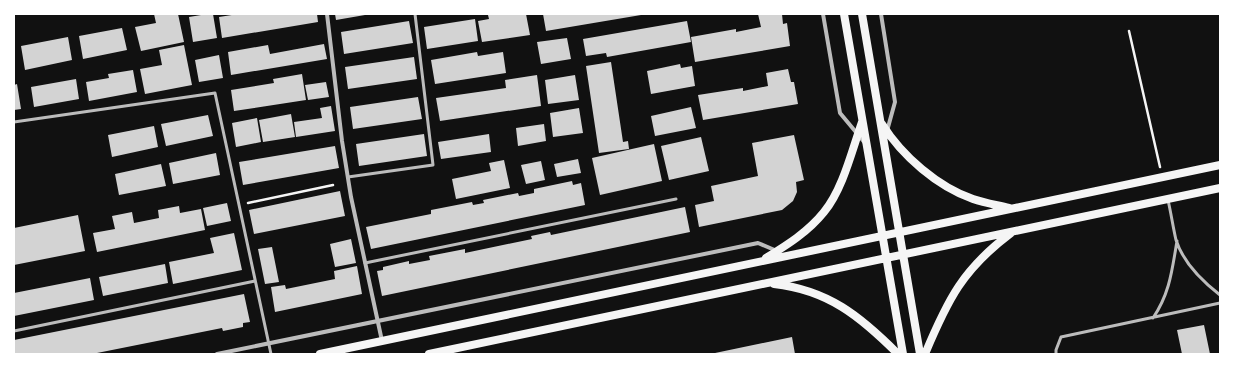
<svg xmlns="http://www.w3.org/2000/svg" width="1234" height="368" font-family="'Varela Round',sans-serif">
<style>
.building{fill:#d3d3d3}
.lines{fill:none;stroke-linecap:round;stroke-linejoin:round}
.path{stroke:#f5f5f5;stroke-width:2.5}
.service{stroke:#bcbcbc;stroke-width:3}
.minor{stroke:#bcbcbc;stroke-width:4}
.secondary{stroke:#f5f5f5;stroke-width:8}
</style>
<rect width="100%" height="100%" fill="#111"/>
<path class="building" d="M154 14H178L184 42 141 51 135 27 156 23Z
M207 14H213L217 38 193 42 189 17Z
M238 14H317L318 22 222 38 219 17Z
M335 14H365V15L336 20Z
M516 14H526L530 35 482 42 478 21 489 19 488 15Z
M543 14H641V15L546 31Z
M758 14H782L783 24 787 23 790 46 695 62 691 37 736 29V32L761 27Z
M475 19 478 41 427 49 424 27Z
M409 21 413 43 344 54 341 32Z
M687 21 691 42 607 57 606 53 586 56 583 39Z
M122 28 127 50 83 59 79 36Z
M68 37 72 60 25 70 21 46Z
M567 38 571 59 541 64 537 42Z
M324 44 327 59 231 75 228 52 268 45 270 54Z
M184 45 192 85 145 94 140 69 162 65 159 50Z
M477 52 478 56 503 52 506 73 435 84 431 60Z
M219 55 223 78 199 82 195 60Z
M414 57 417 79 348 89 345 67Z
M611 62 623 142 628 141 629 149 599 153 586 66Z
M680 64 681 68 692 66 695 86 651 94 647 71Z
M788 69 791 82H794L798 104 703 120 698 95 743 88V91L768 86 766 73Z
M133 70 137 92 89 101 86 82 109 78 108 74Z
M302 74 306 100 234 111 231 90 274 83 273 79Z
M537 75 541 106 440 121 436 98 506 88 505 80Z
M575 75 579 100 548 104 545 80Z
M76 79 79 99 34 107 31 87Z
M326 82 329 97 308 100 305 85Z
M17 84 21 109 14 110V85Z
M418 97 422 119 353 129 350 107Z
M331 106 335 131 296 137 294 122 322 118 320 108Z
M691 107 696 128 655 136 651 116Z
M579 108 583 133 553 137 550 113Z
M291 114 295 137 263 142 259 120Z
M208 115 213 136 166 146 161 124Z
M257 118 261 142 236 147 232 123Z
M544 124 546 141 518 146 516 128Z
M154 126 158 147 112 157 108 135Z
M424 134 427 156 359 166 356 144Z
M489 134 491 152 441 159 438 142Z
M794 135 804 180 796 182 797 192 793 201 782 210 699 227 695 205 714 201 711 186 758 176 752 143Z
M701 137 709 171 669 180 661 146Z
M654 144 662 181 600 195 592 158Z
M335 146 339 168 243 185 239 162Z
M216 153 220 175 173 184 169 163Z
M578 159 581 173 557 177 554 164Z
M504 160 510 188 456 199 452 179 491 171 489 163Z
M541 161 545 180 526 184 521 165Z
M161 164 166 186 119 195 115 174Z
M572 181 573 185 581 183 585 205 371 249 366 227 431 214V210L472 202 473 205 484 203 483 200 518 193 519 196 534 193V189Z
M340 191 345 216 254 234 249 210Z
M227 203 231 221 207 226 203 208Z
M179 206 180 213 201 209 205 230 97 252 93 233 115 229 112 216 132 212 134 223 159 218 158 210Z
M685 207 690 232 382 296 377 271 383 270V267L409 261V264L430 260 429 256 465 249V253L532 239 531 236 550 232 551 235Z
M78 215 85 251 14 265V228Z
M234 233 242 270 173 284 169 262 214 253 210 238Z
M351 239 356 263 335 267 330 244Z
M272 247 279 282 265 284 258 249Z
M165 264 168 283 103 296 99 277Z
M357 266 362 294 275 312 271 287 285 285 286 289 335 279 334 271Z
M90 278 94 300 14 316V293Z
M244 294 250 322 243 323V327L223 331 222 328 92 354H14V340Z
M1204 325 1210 354H1182L1177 330Z
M792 337 795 354H715V353Z"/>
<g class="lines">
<path class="path" d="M1129 31 1160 167
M248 203 333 185"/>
<path class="service" d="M14 122 215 93 271 354
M348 177 433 165 415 14
M1168 200C1171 213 1173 227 1176 240 1183 262 1202 281 1220 295
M365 263 676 199
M1153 318C1170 293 1172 270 1177 241
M14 331 255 281
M1056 354V350L1061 337 1220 303"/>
<path class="minor" d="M327 14 342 141 351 197 382 341
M823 14 840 113 865 143
M881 14 895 102 887 131
M217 354 758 243 777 251"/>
<path class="secondary" d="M844 14 903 354
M862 14 920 354
M882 124C902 156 938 187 973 199 985 203 997 205 1009 208
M766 258C787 245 808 232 824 212 843 189 852 150 862 122
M774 284C828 290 860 316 898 354
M320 354 1220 165
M429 354 1220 188
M925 354C948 299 963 269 1011 233"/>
</g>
<rect width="1234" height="368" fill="none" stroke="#ffffff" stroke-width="30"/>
</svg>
